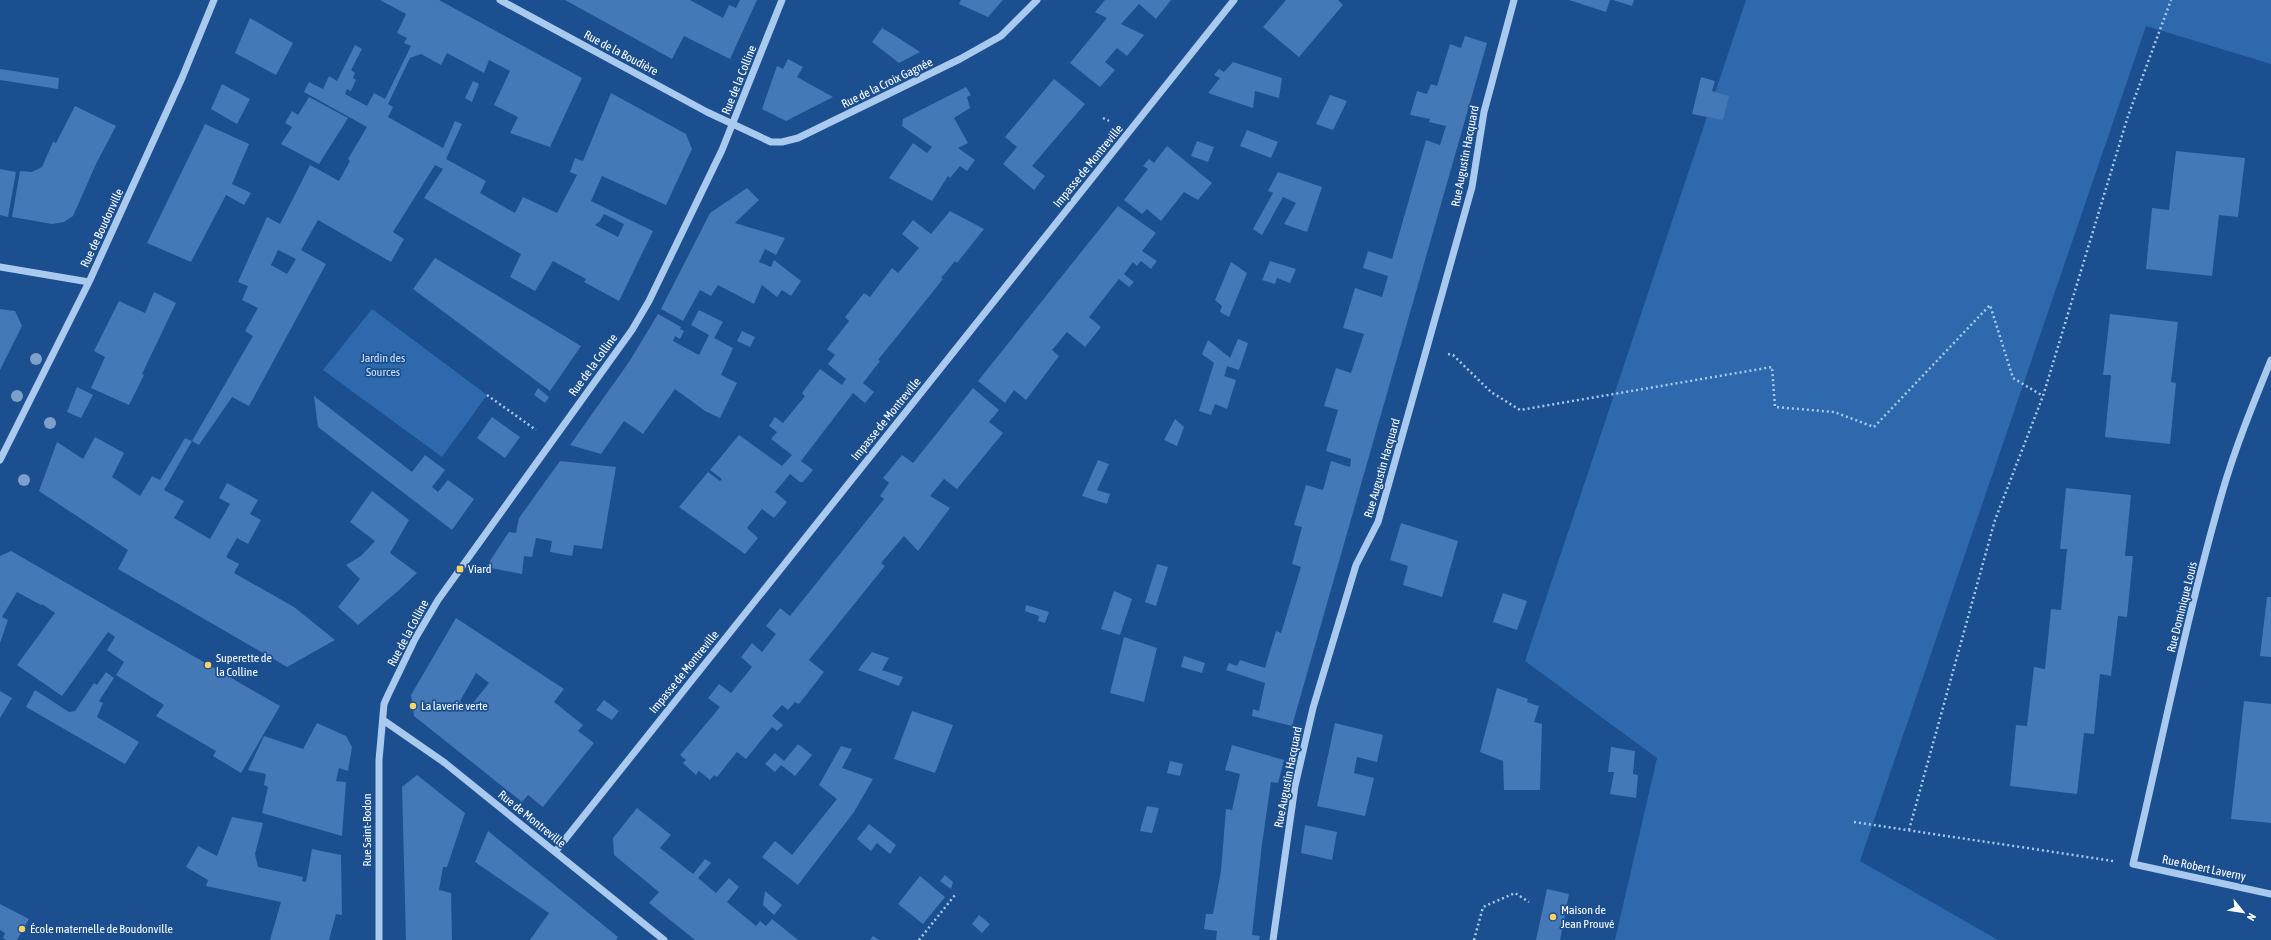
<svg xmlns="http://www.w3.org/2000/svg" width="2271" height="940" font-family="'Asap Condensed',sans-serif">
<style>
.green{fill:#2e69ad}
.building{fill:#4478b7;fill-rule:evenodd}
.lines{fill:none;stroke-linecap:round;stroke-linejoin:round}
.path{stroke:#a9c9ee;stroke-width:2.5;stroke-dasharray:2 3;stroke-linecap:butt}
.minor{stroke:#a9c9ee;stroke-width:7}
.tree{fill:#7ea0ca}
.poi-dot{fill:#ffd166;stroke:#1b4f8f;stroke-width:1.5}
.labels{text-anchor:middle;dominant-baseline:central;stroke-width:3.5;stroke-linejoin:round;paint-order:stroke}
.street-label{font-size:12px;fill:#fff;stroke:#1b4f8f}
.park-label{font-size:12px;fill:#cfe3fa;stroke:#1b4f8f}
.poi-label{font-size:12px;fill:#fff;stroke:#1b4f8f;text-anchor:start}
</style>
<rect width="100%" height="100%" fill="#1b4f8f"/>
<path class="green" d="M1746 0H2271V64L2146 26 1860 861 1998 940H1615L1657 758 1525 661Z
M372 309 487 395 442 457 323 370Z"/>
<path class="building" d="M380 0H439L582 78 550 147 510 133 518 117 494 105 510 71 489 60 484 73 447 53 441 65 421 54 410 58 407 64 388 104 393 107 388 117 443 148 455 121 462 124 446 159 486 181 480 193 515 213 523 197 557 213 577 175 570 172 575 158 583 161 611 93 686 134 692 149 666 205 602 176 591 201 653 231 619 301 584 282 586 279 553 261 535 291 510 277 521 254 424 198 443 169 435 165 393 232 404 239 391 262 318 220 301 250 326 264 249 406 232 397 199 445 192 441 253 336 245 331 258 308 242 300 248 286 238 282 267 217 280 224 310 165 339 181 350 161 348 159 367 127 304 92 309 82 323 89 329 76 337 81 355 45 362 49 351 70 355 73 353 78 356 80 351 91 347 89 345 94 367 106 374 93 385 99 411 46 404 43 407 38 397 33 406 14ZM604 214 624 224 618 237 595 225 600 221ZM278 250 296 259 287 274 271 265Z
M565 0H690L723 18 729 5 736 8 740 0H757L730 59 684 36 672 59Z
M961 0H1003L988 17 959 4Z
M1105 0H1171L1156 19 1139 4 1121 24 1144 35 1127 56 1117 48 1105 62 1115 70 1100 87 1070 63 1107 18 1095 12Z
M1286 0H1338L1343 5 1299 57 1263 27Z
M1569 0H1610L1606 12Z
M1613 0H1634L1632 6Z
M250 18 293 43 276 75 235 53Z
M882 28 897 37 920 52 899 63 872 42Z
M1465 36 1487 43 1292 726 1252 716 1253 709 1259 711 1265 683 1226 670 1229 663 1237 666 1240 660 1265 668 1276 631 1281 633 1301 567 1292 564 1302 527 1294 525 1306 485 1323 490 1331 461 1350 467 1351 459 1326 451 1338 410 1324 406 1336 368 1351 373 1364 334 1343 328 1355 288 1382 297 1388 276 1363 268 1368 251 1392 259 1426 140 1440 145 1446 126 1429 122 1430 119 1410 115 1417 91 1427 94 1431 84 1437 86 1450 44 1461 48Z
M788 59 803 67 797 77 833 97 786 121 762 109 777 66 783 69Z
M1233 62 1282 78 1279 98 1255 91 1253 108 1208 93 1220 78 1214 75 1219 69 1224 72Z
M0 69 59 78 58 89 0 80Z
M1701 77 1715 81 1712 91 1729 96 1723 120 1692 114Z
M1054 79 1085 104 1032 166 1045 176 1034 190 1003 164 1017 147 1005 137Z
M473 81 479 84 472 102 465 98Z
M222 84 250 99 237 124 211 109Z
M966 87 971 95 967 97 970 108 954 118 968 143 958 148 975 160 967 171 960 166 950 178 948 176 932 201 889 178 913 143 927 153 932 147 902 126 903 119Z
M1330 95 1347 101 1333 130 1316 124Z
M309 97 348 118 319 164 281 144 292 127 285 123 292 111 298 115Z
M75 106 116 126 96 164 73 216 64 222 52 224 12 217 20 171 32 172 42 167 53 142 56 143Z
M205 124 249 144 232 184 251 193 244 205 226 195 191 262 147 243Z
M1247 130 1278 142 1271 158 1240 146Z
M1197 141 1214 147 1208 162 1191 156Z
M1167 146 1212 183 1198 200 1184 192 1161 221 1147 209 1142 214 1124 200 1148 169 1143 166 1149 159 1154 163Z
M2176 151 2245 158 2238 217 2219 215 2212 276 2146 269 2152 208 2169 210Z
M0 169 16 172 8 217 0 215Z
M1278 172 1322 187 1307 232 1284 224 1296 203 1283 197 1262 235 1253 229 1273 193 1268 191Z
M747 188 759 200 735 223 785 238 776 255 765 249 759 262 771 267 774 260 801 281 791 296 782 290 777 297 762 285 754 304 718 285 711 296 700 290 683 321 661 309 710 213Z
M1118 206 1156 233 1142 251 1157 261 1151 269 1141 261 1137 266 1133 262 1124 274 1134 282 1129 287 1119 279 1089 317 1101 327 1085 347 1067 332 1052 350 1059 356 1026 400 1014 390 1005 403 978 381Z
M950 211 984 229 957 263 955 261 947 271 941 278 943 279 878 360 880 361 863 383 874 392 865 403 853 393 801 461 813 470 803 482H800L790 474 775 492 787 502 774 518 762 509 747 528 758 538 745 554 679 507 708 472 720 481 722 479 710 470 739 435 782 466 792 455 771 439 777 432 769 426 775 417 783 423 805 396 802 393 820 369 842 385 846 379 828 364 835 355 827 349 849 321 845 317 864 293 870 297 892 268 898 273 919 248 902 234 913 220 931 234Z
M435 258 581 346 550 391 413 289Z
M1270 261 1296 269 1290 283 1277 278 1275 284 1262 280Z
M1231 262 1247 273 1229 317 1220 312 1222 306 1215 300Z
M154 292 176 303 142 374 144 375 129 405 91 388 105 357 94 351 119 301 145 313Z
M0 309 15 311 22 326 0 370Z
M699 310 723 322 714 338 733 348 721 375 737 383 720 418 705 411 675 389 643 434 624 421 601 454 570 445 629 362 658 314 681 327 680 329 684 331 680 339 675 336 673 341 699 355 709 335 691 325Z
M2110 314 2178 322 2171 382 2176 383 2170 444 2105 437 2111 375H2103Z
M742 331 755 337 750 347 737 341Z
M1238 339 1248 343 1239 370 1227 366 1225 374 1224 376 1236 380 1227 409 1215 404 1211 415 1199 411 1214 363 1202 354 1208 340 1230 358Z
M77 387 93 395 81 418 67 412Z
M538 388 549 397 545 403 534 395Z
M973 388 999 410 989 422 1003 433 957 489 944 479 930 496 950 508 918 551 904 536 881 563 885 566 809 660 824 672 799 704 795 702 788 710 782 705 772 716 783 725 777 731 772 727 746 759 737 752 717 777 714 775 710 780 699 771 696 775 683 763 686 760 680 755 720 707 708 698 719 684 731 693 752 667 741 657 752 643 762 652 776 634 766 626 780 608 790 616 884 499 880 496 889 483 883 478 902 455 913 463Z
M314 396 412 472 425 455 445 470 432 487 438 492 448 480 474 499 452 530 318 427Z
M492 417 520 437 505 458 477 438Z
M1175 419 1184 427 1177 446 1164 440Z
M95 437 124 453 112 477 140 496 152 476 160 480 185 438 192 441 164 490 184 501 174 518 210 539 230 504 219 498 227 483 258 500 250 514 261 520 248 544 237 538 226 557 239 564 234 573 294 607 335 640 287 667 118 569 128 550 39 491 57 442 83 459Z
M1098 460 1109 464 1097 490 1110 494 1107 504 1082 496Z
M560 461 616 467 602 549 574 545 572 556 550 552 552 541 536 538 532 557 524 556 522 574 486 567 509 532 516 533 519 518Z
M2066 488 2131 495 2125 556H2133L2127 617 2118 616 2111 676 2100 674 2094 734 2084 733 2077 794 2010 786 2016 725 2027 726 2034 667 2045 669 2051 609 2061 610 2067 549H2060Z
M372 491 409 520 390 553 417 573 398 591 358 625 338 607 360 579 346 565 361 556 375 541 350 522Z
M1401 523 1458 541 1442 597 1403 585 1408 566 1390 560Z
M11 551 280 706 241 773 213 756 216 751 156 716 164 705 116 675 124 662 107 650 115 637 108 632 62 696 17 665 55 613 42 604 41 605 17 592 2 617 8 620 0 643V556Z
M1157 564 1168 567 1156 606 1145 602Z
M1114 591 1132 599 1120 635 1101 629Z
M1503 593 1527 601 1517 630 1493 622Z
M2267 597H2271V657L2260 656Z
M1026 605 1049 612 1045 623 1038 621 1039 616 1025 611Z
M456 618 564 689 554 702 583 725 578 731 594 743 543 807 528 795 522 802 414 716 411 695ZM476 673 489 683 469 708 460 701Z
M1124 637 1157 648 1144 702 1110 693Z
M872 652 889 658 882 670 903 677 899 686 858 670Z
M1184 656 1205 663 1202 673 1181 667Z
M106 672 114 678 99 701 103 703 97 717 139 742 125 764 26 707 35 690 69 712 75 711 94 683 97 685Z
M1497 688 1528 699 1527 702 1539 706 1534 722 1542 724 1540 790H1504L1503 761 1480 752Z
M0 691 12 698 0 718Z
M604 700 619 711 612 720 596 710Z
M2244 701 2271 704V823L2231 819Z
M912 711 953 725 935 773 894 759Z
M317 723 346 736 352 747 348 771 339 768 336 781 346 782 342 836 262 813 268 787 264 785 266 774 248 770 264 736 303 749Z
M1335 723 1383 735 1377 762 1357 757 1354 773 1374 778 1365 816 1317 806Z
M798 744 812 755 795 776 781 765 775 772 765 764 775 753 784 761Z
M1232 745 1284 760 1278 783 1271 782 1262 844 1252 935 1260 936 1259 940H1216L1217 931 1204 929 1206 914H1213L1221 871 1226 809 1232 810 1240 774 1225 770Z
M841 746 852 749 842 768 873 779 854 812 798 885 762 857 775 841 792 855 837 799 819 785Z
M1611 747 1635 751 1633 774 1638 775 1636 798 1610 794 1614 772H1608Z
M1170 761 1183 764 1180 776 1167 773Z
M417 775 465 813 447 867H443L439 890 451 893 452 940H406L402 787Z
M1147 806 1159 808 1152 833 1140 831Z
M637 808 671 835 660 848 693 874 705 859 711 863 698 878 716 893 729 878 739 887 727 902 756 926 760 921 766 926 772 919 798 940H695L649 903 659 892 614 855 613 838Z
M232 817 263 823 255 854 258 867 303 877 302 881 306 882 312 849 341 855 342 915 336 914 329 940H270L281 902 206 886 208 880 186 867 198 846 217 856Z
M869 824 896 845 890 854 877 843 871 851 857 839Z
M1305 825 1337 832 1332 860 1301 853Z
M488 831 618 937 616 940H530L549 913 475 862Z
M945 875 953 882 951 889 940 881Z
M920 876 945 897 923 924 898 904Z
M1547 889 1569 894 1560 940H1536Z
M765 891 782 905 774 915 763 905Z
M0 904 29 919 17 940H6L3 938 5 933 0 930Z
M979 915 990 924 982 933 972 924Z
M873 936 879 940H870Z"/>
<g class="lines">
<path class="path" d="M1103 118 1109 121
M1448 354 1453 355 1491 392 1520 410 1772 367 1775 407 1834 412 1874 427 1990 305 2013 378 2043 396
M487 395 536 430
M1854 822 2113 861
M1909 830 1995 520 2043 396 2128 116 2171 0
M919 940 955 895
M1474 940 1483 907 1515 893 1529 902"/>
<path class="minor" d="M500 0 707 112 771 142H782L798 138 960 59 1001 36 1037 0
M0 267 89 282
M2271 360C2253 404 2235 448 2222 493 2187 615 2162 741 2133 864L2271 894
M0 460 89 282 182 78 214 0
M383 720 445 763 664 940
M555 852 1234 0
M379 940V760L384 704 388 695 415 639 438 600 632 330 649 301 722 150 782 0
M1273 940 1295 786 1313 708 1356 565 1378 522 1472 187 1484 112 1514 0"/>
</g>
<g class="tree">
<circle cx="36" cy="359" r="6"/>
<circle cx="17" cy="396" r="6"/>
<circle cx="50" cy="423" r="6"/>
<circle cx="24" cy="480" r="6"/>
</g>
<g class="poi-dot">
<rect x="456" y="565" width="8" height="8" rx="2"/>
<circle cx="208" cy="665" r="4"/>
<circle cx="413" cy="706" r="4"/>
<circle cx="1553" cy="917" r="4"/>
<circle cx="22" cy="929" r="4"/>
</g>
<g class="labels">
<g class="street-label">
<text transform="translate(621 53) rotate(28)">Rue de la Boudière</text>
<text transform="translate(739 80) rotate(-68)">Rue de la Colline</text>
<text transform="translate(887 83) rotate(-26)">Rue de la Croix Gagnée</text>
<text transform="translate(1465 156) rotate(-79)">Rue Augustin Hacquard</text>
<text transform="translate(1088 166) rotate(-51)">Impasse de Montreville</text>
<text transform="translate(102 228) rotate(-65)">Rue de Boudonville</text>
<text transform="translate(593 365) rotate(-54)">Rue de la Colline</text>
<text transform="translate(886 419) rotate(-51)">Impasse de Montreville</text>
<text transform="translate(1382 468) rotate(-74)">Rue Augustin Hacquard</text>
<text transform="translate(2182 607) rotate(-76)">Rue Dominique Louis</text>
<text transform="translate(408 633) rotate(-62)">Rue de la Colline</text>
<text transform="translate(684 672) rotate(-51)">Impasse de Montreville</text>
<text transform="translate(1288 777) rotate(-79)">Rue Augustin Hacquard</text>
<text transform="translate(532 819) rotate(39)">Rue de Montreville</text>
<text transform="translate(367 830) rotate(-90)">Rue Saint-Bodon</text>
<text transform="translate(2204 868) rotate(12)">Rue Robert Laverny</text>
</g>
<g class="park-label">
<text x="383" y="358">Jardin des<tspan x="383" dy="14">Sources</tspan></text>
</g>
<g class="poi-label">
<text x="468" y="569">Viard</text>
<text x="216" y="658">Superette de<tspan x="216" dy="14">la Colline</tspan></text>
<text x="421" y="706">La laverie verte</text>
<text x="1561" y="910">Maison de<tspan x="1561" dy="14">Jean Prouvé</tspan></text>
<text x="30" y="929">École maternelle de Boudonville</text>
</g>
</g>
<g transform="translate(2243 912) rotate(120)" stroke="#1b4f8f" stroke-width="3" paint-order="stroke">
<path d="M0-3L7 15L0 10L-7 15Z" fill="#ffffff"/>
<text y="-6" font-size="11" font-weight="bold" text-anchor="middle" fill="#ffffff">N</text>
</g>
</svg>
